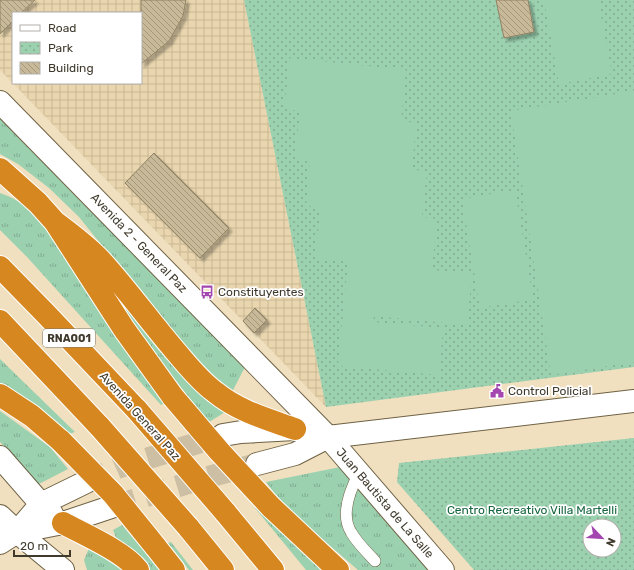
<svg xmlns="http://www.w3.org/2000/svg" width="634" height="570" font-family="Rubik,sans-serif">
<style>
.industrial{fill:url(#industrial-grid);fill-rule:evenodd}
.grass{fill:url(#grass-tufts)}
.park{fill:url(#park-dots);fill-rule:evenodd}
.pitch{fill:#9cd1b0}
.building{fill:url(#building-back-hatch);stroke:#908263;filter:url(#shadow)}
.lines{fill:none;stroke-linecap:round;stroke-linejoin:round}
.secondary-tunnel{stroke:#cdbfa3;stroke-width:22;stroke-dasharray:22 11;stroke-linecap:butt}
.service-casing{stroke:#6f6244;stroke-width:12}
.tertiary-casing{stroke:#6f6244;stroke-width:24}
.secondary-casing{stroke:#6f6244;stroke-width:24}
.motorway-casing{stroke:#fff;stroke-width:24}
.service{stroke:#fff;stroke-width:11}
.tertiary{stroke:#fff;stroke-width:22}
.secondary{stroke:#fff;stroke-width:22}
.motorway{stroke:#d78720;stroke-width:22}
.motorway-bridge-casing{stroke:#fff;stroke-width:24;stroke-linecap:butt}
.motorway-bridge{stroke:#d78720;stroke-width:22}
.labels{text-anchor:middle;dominant-baseline:central;stroke-width:3.5;stroke-linejoin:round;paint-order:stroke}
.shield{fill:#fff;stroke:#79756c;stroke-width:1}
.shield-label{font-size:11px;font-weight:bold;fill:#403a2d}
.street-label{font-size:12px;fill:#403a2d;stroke:#fff}
.poi-label{font-size:12px;fill:#403a2d;stroke:#fff;text-anchor:start}
.park-label{font-size:12px;fill:#14653e;stroke:#fff}
</style>
<defs>
<pattern id="industrial-grid" width="8" height="8" patternUnits="userSpaceOnUse"><rect width="8" height="8" fill="#e9d6ae"/><path d="M0 4h8M4 0v8" fill="none" stroke="#c9b896"/></pattern>
<pattern id="grass-tufts" width="24" height="20" patternUnits="userSpaceOnUse"><rect width="24" height="20" fill="#9cd1b0"/><path d="M3 7l-1-3M5 7V3M7 7l1-3M15 17l-1-3M17 17v-4M19 17l1-3" fill="none" stroke="#81ab90"/></pattern>
<pattern id="park-dots" width="8" height="8" patternUnits="userSpaceOnUse"><rect width="8" height="8" fill="#9cd1b0"/><path d="M2 2h.1M6 6h.1" fill="none" stroke="#81ab90" stroke-width="1.8" stroke-linecap="round"/></pattern>
<pattern id="building-back-hatch" width="6" height="6" patternUnits="userSpaceOnUse"><rect width="6" height="6" fill="#c8b999"/><path d="M-1 5l2 2M0 0l6 6M5-1l2 2" fill="none" stroke="#a4977d"/></pattern>
<filter id="shadow"><feDropShadow dx="3.5" dy="3.5" stdDeviation="1" flood-color="#0004"/></filter>
</defs>
<rect width="100%" height="100%" fill="#f0e0c0"/>
<path class="industrial" d="M0 0H244L326 407 0 70ZM13 13H141V83H13Z"/>
<path class="grass" d="M0 115 245 367 230 396 211 381 79 217 49 188 18 164 0 154Z
M0 193C19 199 29 209 43 223 82 284 119 348 165 403L161 405 27 257 0 230Z
M117 293 227 411 209 422C175 381 143 339 115 294Z
M0 359 75 432 69 434 25 399 0 384Z
M0 411 50 447 68 469 39 484 0 442Z
M340 467 428 570H358L285 507 266 482Z
M257 506 323 570H306L255 508Z
M122 525 160 570H148L117 540 113 530Z
M171 542 193 570H189L168 543Z
M89 548 128 570H87L84 560Z"/>
<path class="park" d="M244 0H634V367L326 407Z
M634 438V570H474L397 482 399 463ZM590 526H614V550H590Z"/>
<path class="pitch" d="M544 0H598L612 74 559 84Z
M290 58 406 70 401 121 416 123 412 170 427 171 422 217 437 219 432 270 472 273 467 325 374 316 373 322 443 328 439 375 338 366 348 262 315 258 321 207 306 206 310 160 295 158 300 111 284 109Z
M634 91V362L551 375 511 111Z
M515 190 533 299 480 308 462 199Z"/>
<path class="building" d="M0 0H35L21 13H13V21L0 34Z
M141 0H186L183 16 169 41 141 64Z
M496 0H528L534 32 504 38Z
M154 153 229 228 200 258 125 183Z
M255 308 267 320 254 333 243 321Z"/>
<g class="lines">
<path class="secondary-tunnel" d="M86 482 117 468 223 435
M114 506 201 479 253 465"/>
<g class="service-casing">
<path id="service" d="M359 473C350 490 340 514 351 532 357 543 367 552 375 561"/>
</g>
<g class="tertiary-casing">
<path id="tertiary" d="M0 102 328 437 443 570
M0 516 17 532 63 570"/>
</g>
<g class="secondary-casing">
<path id="secondary" d="M223 435 241 432 295 429 328 437 634 401
M0 457 41 504 52 514
M257 464 295 454 328 437
M17 532 63 523 114 506
M0 543 17 532 41 504 86 482"/>
</g>
<g class="motorway-casing">
<path id="motorway" d="M0 169 38 203 55 222 124 329 173 397
M55 222C72 235 89 247 103 263 129 292 152 324 177 353 189 367 200 381 215 392 238 411 267 419 295 429
M0 267 45 313 137 410
M0 321 100 427
M0 395 32 416 61 441
M271 507 338 570
M225 512 273 570
M63 523C85 535 123 551 138 570
M188 527 223 570
M155 546 174 570"/>
</g>
<use href="#service" class="service"/>
<use href="#tertiary" class="tertiary"/>
<use href="#secondary" class="secondary"/>
<use href="#motorway" class="motorway"/>
<g class="motorway-bridge-casing">
<path id="motorway-bridge" d="M173 397 219 451 271 507
M137 410 225 512
M100 427 188 527
M61 441 113 494 155 546"/>
</g>
<use href="#motorway-bridge" class="motorway-bridge"/>
</g>
<defs>
<g id="bus-bare" transform="scale(1.08)"><path d="M-5-6H5V4H4V6H2V4H-2V6H-4V4H-5ZM-3.5-4V0h7V-4ZM-3.5 1.2v1.5H-2V1.2ZM2 1.2v1.5H3.5V1.2Z" fill="#a346af" stroke="#fff" stroke-width="2.5" paint-order="stroke"/></g>
<g id="civic-bare" transform="scale(1.08)"><path d="M-.6-6.5H3V-4.5H.6V-3L4-1V1h2V6H-6V1h2V-1L-.6-3ZM-1.2 2.5V6h2.4V2.5Z" fill="#a346af" stroke="#fff" stroke-width="2.5" paint-order="stroke"/></g>
</defs>
<g fill-rule="evenodd">
<use href="#bus-bare" x="207" y="292"/>
<use href="#civic-bare" x="497" y="391"/>
</g>
<g class="labels">
<rect class="shield" x="43" y="329" width="52" height="18" rx="3"/>
<g class="shield-label">
<text x="69" y="338">RNA001</text>
</g>
<g class="street-label">
<text transform="translate(139 243) rotate(46)">Avenida 2 - General Paz</text>
<text transform="translate(140 416) rotate(48)">Avenida General Paz</text>
<text transform="translate(385 503) rotate(49)">Juan Bautista de La Salle</text>
</g>
<g class="poi-label">
<text x="218" y="292">Constituyentes</text>
<text x="508" y="391">Control Policial</text>
</g>
<g class="park-label">
<text x="532" y="510">Centro Recreativo Villa Martelli</text>
</g>
</g>
<rect x="12" y="12" width="130" height="72" fill="#ffffff" stroke="#b3b0ab"/>
<rect x="20" y="25" width="20" height="6" fill="#ffffff" stroke="#b3b0ab"/>
<text x="48" y="32" font-size="12" fill="#403a2d">Road</text>
<rect x="20" y="42" width="20" height="12" fill="url(#park-dots)" stroke="#b3b0ab"/>
<text x="48" y="52" font-size="12" fill="#403a2d">Park</text>
<rect x="20" y="62" width="20" height="12" fill="url(#building-back-hatch)" stroke="#b3b0ab"/>
<text x="48" y="72" font-size="12" fill="#403a2d">Building</text>
<g transform="translate(602 538) rotate(115)"><circle r="19" fill="#ffffff" stroke="#b3b0ab"/>
<path d="M0-3L7 15L0 10L-7 15Z" fill="#a346af"/>
<text y="-6" font-size="11" font-weight="bold" text-anchor="middle" fill="#403a2d">N</text>
</g>
<path d="M14 550v6h56v-6" fill="none" stroke="#403a2d" stroke-width="2"/>
<text x="20" y="550" font-size="12" fill="#403a2d" stroke="#ffffff" stroke-width="3" paint-order="stroke">20 m</text>
</svg>
